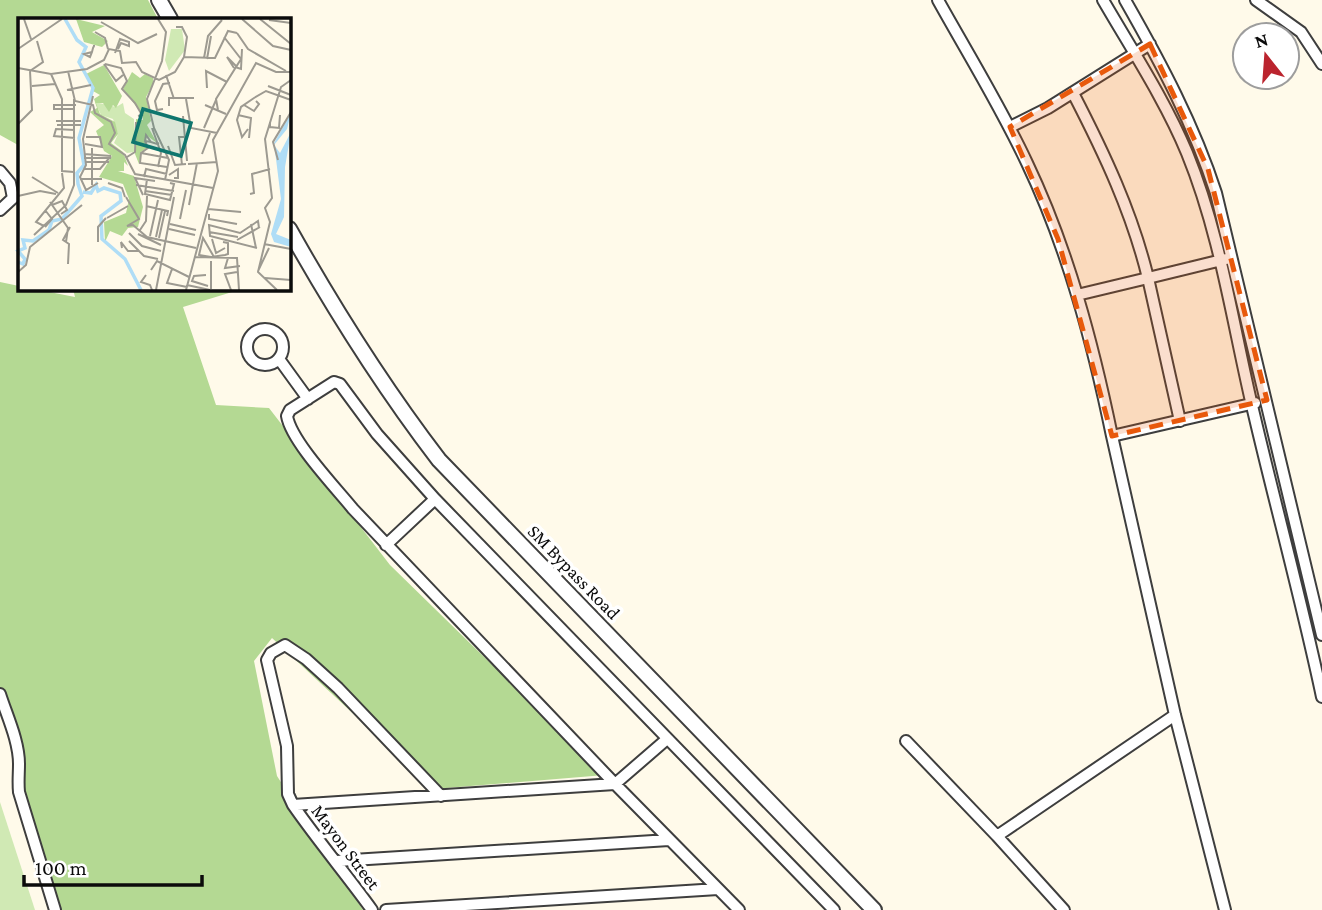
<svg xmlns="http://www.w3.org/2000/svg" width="1322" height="910" font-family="'Crimson Pro',serif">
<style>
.green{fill:#d0e9b4}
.forest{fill:#b4d993}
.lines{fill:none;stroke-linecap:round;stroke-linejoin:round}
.minor-casing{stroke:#3e3e3e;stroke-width:14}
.tertiary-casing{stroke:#3e3e3e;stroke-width:18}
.minor{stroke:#fff;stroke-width:10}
.tertiary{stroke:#fff;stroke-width:14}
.marked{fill:#e8590c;fill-opacity:0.2;stroke:#e8590c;stroke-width:5;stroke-dasharray:14 9;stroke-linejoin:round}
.labels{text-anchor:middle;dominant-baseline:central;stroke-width:7;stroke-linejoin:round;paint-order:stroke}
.street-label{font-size:19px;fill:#0b0b0b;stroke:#fff}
.inset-river{fill:none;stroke:#afddf6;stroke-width:3.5}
.inset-road{fill:none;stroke:#9d9a91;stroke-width:2}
.view{fill:#0f766e;fill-opacity:0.15;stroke:#0f766e;stroke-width:3.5}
.inset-edge{fill:none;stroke:#0b0b0b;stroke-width:3.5}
</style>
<rect width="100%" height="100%" fill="#fffaea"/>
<path class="green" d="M0 802 35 910H0Z"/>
<path class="forest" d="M0 0H148L158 19H19V148L18 145 0 135Z
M0 282 19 286V289H34L75 297 73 289H242L183 307 216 405 269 408 390 565 605 775 434 789 272 638 254 661 277 776 363 910H59L33 839 18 755 0 692Z"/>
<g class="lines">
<g class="minor-casing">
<path id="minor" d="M938 0C968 54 1001 107 1027 163 1068 249 1093 344 1112 436
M1103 0C1132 50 1165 100 1187 153 1221 236 1233 327 1254 414 1276 508 1302 602 1322 697
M1125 0C1161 63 1194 125 1216 193L1322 635
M1256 0 1301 32 1322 64
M1073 93C1104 153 1132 212 1148 278L1226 259
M1010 127 1048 108 1150 44
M0 171 10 183 13 198 0 210
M1077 295 1148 278 1180 421
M247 347a18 18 0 1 1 36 0a18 18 0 1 1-36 0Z
M279 359 308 399
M386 545 435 499
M0 694C7 716 19 741 19 764 19 774 18 782 19 792L55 910
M906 741 997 836 1064 910
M441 796 338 688 306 659 285 645 271 653 267 660 287 746 288 794 293 805 615 784 667 739
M293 805C318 841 346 874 372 910
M997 836 1175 715
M337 861 669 840
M386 910 718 889
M739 910 615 784 353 509C336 488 291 441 287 416L290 410 334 382 340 384 377 434 435 499 834 910
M1225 910 1175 715 1112 436 1255 403"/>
</g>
<g class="tertiary-casing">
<path id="tertiary" d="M159 0 170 19
M289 229C334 309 383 387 439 460L874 910"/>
</g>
<use href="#minor" class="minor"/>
<use href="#tertiary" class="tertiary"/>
</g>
<path class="marked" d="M1150 44 1208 169 1267 400 1112 436 1058 239 1010 127Z"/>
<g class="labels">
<g class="street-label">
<text transform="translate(574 572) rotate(46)">SM Bypass Road</text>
<text transform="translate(346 847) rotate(53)">Mayon Street</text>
</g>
</g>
<g transform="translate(18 18)">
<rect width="273" height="273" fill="#fffaea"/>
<path d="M153 11H164L167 32 151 53 147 42ZM77 84 98 89 105 85 107 95 116 101 117 134 109 135 96 125 100 116 95 101 83 97Z" fill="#d0e9b4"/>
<path d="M58 1 87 8 74 14 90 23 84 29 66 24ZM86 47 104 78 98 90 95 87 91 94 85 85H78L82 96 97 104 100 116 93 125 105 134 110 148 106 144V153H100L116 158 125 189 120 209 110 210 104 218 92 213 87 224 86 204 108 195 111 181 105 166 81 159 94 138 86 133 78 113 86 107 72 94 79 90 76 81 82 77 75 73 68 56ZM114 54 122 60 127 56 135 60V66L128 79 133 103 129 107 139 125 128 117 129 130 123 134 121 146 117 136 118 101 125 102 124 96 105 71Z" fill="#b4d993"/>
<path d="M273 95 269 111 256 127 262 135 273 114 267 149 266 199 258 216 273 222V229L256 224 253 216 263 181 256 125Z" fill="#afddf6"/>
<path class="inset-river" d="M65 174 73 175 78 167 80 173 86 170 102 175 103 183 83 198 84 221 107 241 123 272M0 244 5 246 7 241 0 233 7 230 5 222 15 223 31 212 34 203 44 201 64 178 60 166 59 155 66 147 61 120 75 70 61 44 68 29 59 22 47 1"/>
<path class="inset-road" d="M6 1 13 21M140 1 148 14 144 43 129 81 136 110 151 142 147 162M224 1 255 28 273 32M242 1 273 26M251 2 273 5M83 4 120 25 139 16M158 9H164L169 19 166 39M77 14 87 20 90 31M219 15 230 31 268 53M0 31 44 1M74 34 66 36 72 39 74 34 75 30 76 28V27M97 35 102 21 111 24V28L103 25 100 31M186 40 190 18 204 2M189 41 193 18M86 46 98 63 105 57M87 46 103 50 109 63 104 71 117 85 124 97 120 98M217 49 223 51 224 31M0 50 33 56 69 51 86 42 91 31 102 33 104 45 118 44 124 54 141 62 157 54 166 39 197 40 210 13 219 15M216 50 209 39 218 48M50 53 57 83 75 87 77 95 93 104 97 115 91 126 107 137 117 156 195 170M33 56 44 81V153L56 154M148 57 156 81M14 68 37 66M250 68 273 77M189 70 188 53 209 64M49 72 73 67M75 78 65 121 68 147 62 159 68 172 80 165M168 81 173 110 199 115M187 87 208 96M226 87 236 93 241 86 238 83M151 88V80H176M57 91H36V87H58M145 91 139 92 137 83 145 66 152 65M200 92 198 81 223 41 206 19M220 97 233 100 231 120M165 98 169 143M38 103H63M252 104V109L261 110 262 97M0 106 14 92 12 53 25 44 19 23M39 107H63M134 110 143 135 140 149M186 110 198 82M230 111 224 119 219 102 223 89 236 80 248 73 273 82M57 120 36 118 38 111 57 112M127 123 130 130 123 135 122 145 149 149M133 124 128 117 127 123 133 124 139 126 141 125M67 126 84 129 82 119H68M150 128 157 147 168 146M74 130V167M123 135 150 140M66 136 93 138M184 136 192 115M109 139 117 134 118 104M66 140H93M260 142 255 124 273 94M67 144H91M170 146 199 144M164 147 161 119H167M66 151H82L93 138M151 157 160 151V160H156M14 159 40 175M126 159 128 151 149 156M62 161H84M129 161 127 176 152 182 156 166 152 165M90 165 104 170 107 179M118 167 156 173M127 173 154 177M232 176 236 175 234 156 252 151M125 177 117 160 137 163M0 178 22 173 38 176M108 179 121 201 109 208 115 207 129 219 178 230M32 184 50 210 48 224M34 187 44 183 49 192 43 196M171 187 179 145M128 188 150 193 149 198M190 191 223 194M191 196V201L219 206M89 200 110 188M162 201 168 172M152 206 178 212M233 206 238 230M26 208 18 204 46 170 44 155M27 209 34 201 27 192M151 211 177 217M122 212 128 203 129 178M191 214 220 219M111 215 124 228 143 233M120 216 143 227M16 217 48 187 56 167V81M132 218 140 182M138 219 144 192M141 220 147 193M194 221 198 235 207 230M219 222 242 209M111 223 126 238 140 241M80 224V209L88 200M246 226 273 231M104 230 103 224 110 233H120M239 230 192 218 191 207 222 215 240 203 241 210M177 239 219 240 221 272M196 239 185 220 181 237 193 239 207 237 210 236V225L205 224M210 240 207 250 222 248M193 243V271M50 246 51 226 45 222 52 209M154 251 149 265 169 269M133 252 139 243 171 259M240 253 251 230M0 254 8 247 12 229 64 187M128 257 123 264 132 267 134 272M188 257 176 258 174 263 190 268M247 260 273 262M169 267 192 272M138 272 156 179M168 272 200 153 195 122 238 45 258 54H273M213 272 207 256 219 254M259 272 240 254 252 204 247 190 254 180 247 121 263 69 273 62"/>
<path class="view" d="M125 91 173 105 163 138 115 124Z"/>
<rect width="273" height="273" class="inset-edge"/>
</g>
<g transform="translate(1266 56) rotate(343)"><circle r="33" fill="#ffffff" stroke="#9d9d9d" stroke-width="2"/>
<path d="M0-5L12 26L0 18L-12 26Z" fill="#bb242e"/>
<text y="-10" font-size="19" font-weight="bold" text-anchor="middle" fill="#0b0b0b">N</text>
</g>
<path d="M24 875v10h178v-10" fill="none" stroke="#0b0b0b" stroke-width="3.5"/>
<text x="35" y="875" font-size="21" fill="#0b0b0b" stroke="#ffffff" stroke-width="5" paint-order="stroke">100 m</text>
</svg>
